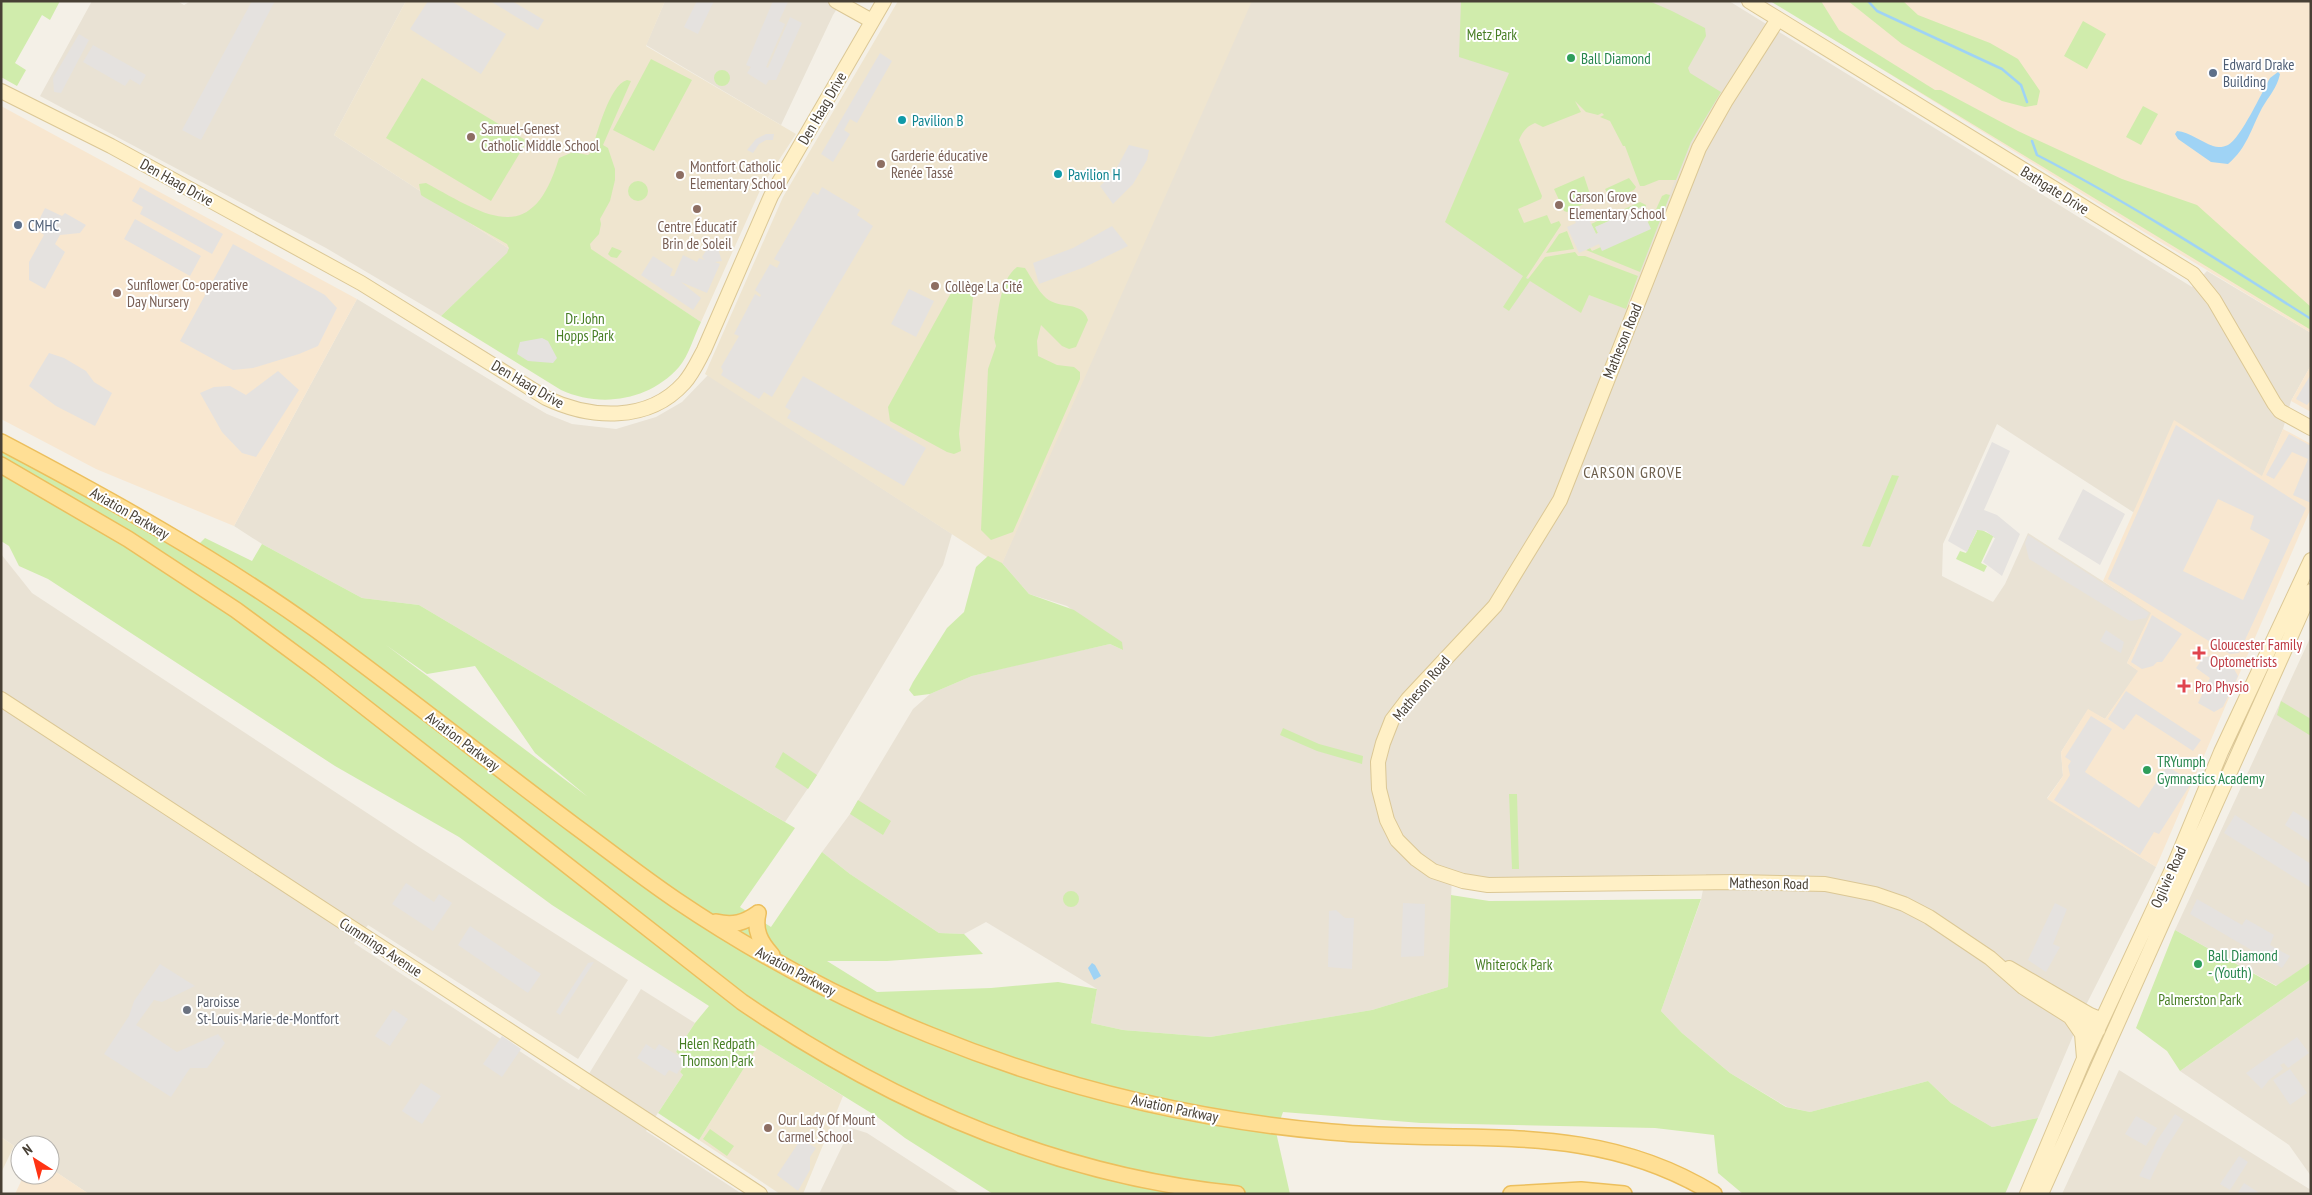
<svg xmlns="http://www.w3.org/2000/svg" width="2312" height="1195" font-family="'PT Sans Narrow',sans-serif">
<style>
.residential{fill:#e9e2d4}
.commercial{fill:#f8e7d0}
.education{fill:#efe5cf}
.green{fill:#d0ecac;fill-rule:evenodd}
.parking{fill:#e5e2df;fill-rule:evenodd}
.water{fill:#9fd3f5}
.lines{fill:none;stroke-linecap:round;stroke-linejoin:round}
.stream{stroke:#9fd3f5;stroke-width:2.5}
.secondary-casing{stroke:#dbc795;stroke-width:16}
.primary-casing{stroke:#ecbf5d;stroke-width:18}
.secondary{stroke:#fff0c6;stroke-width:14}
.primary{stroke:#ffdf95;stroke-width:15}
.leisure-dot{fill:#2e9e5b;stroke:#fff;stroke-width:2}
.service-dot{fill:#5c6f8a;stroke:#fff;stroke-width:2}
.culture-dot{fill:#0f9aa8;stroke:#fff;stroke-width:2}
.education-dot{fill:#8d6e63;stroke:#fff;stroke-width:2}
.health-dot{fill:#e0444e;stroke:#fff;stroke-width:2}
.worship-dot{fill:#6b7280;stroke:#fff;stroke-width:2}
.labels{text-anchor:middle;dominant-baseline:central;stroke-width:4;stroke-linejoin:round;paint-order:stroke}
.park-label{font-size:15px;fill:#477e24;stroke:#fff}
.leisure-label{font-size:15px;fill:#27864d;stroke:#fff;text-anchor:start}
.service-label{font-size:15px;fill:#4e5e75;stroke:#fff;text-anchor:start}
.street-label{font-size:15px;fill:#484035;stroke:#fff}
.culture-label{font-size:15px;fill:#0d838f;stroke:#fff;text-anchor:start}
.education-label{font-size:15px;fill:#785e54;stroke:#fff;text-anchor:start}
.health-label{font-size:15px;fill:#be3a42;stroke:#fff;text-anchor:start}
.worship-label{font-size:15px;fill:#5b616d;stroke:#fff;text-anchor:start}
.neighbourhood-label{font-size:16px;letter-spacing:1px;fill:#6c5e4b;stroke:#fff}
</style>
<rect width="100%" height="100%" fill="#f4f0e7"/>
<path class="residential" d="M92 1H177L184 5 191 1H406L334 135 511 250 441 316 326 248 40 96Z
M665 1H842L833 15 781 125 646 45Z
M1249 1H1729L2192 287 2207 271 2311 333V365L2291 401 2283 429 2262 477 2133 512 1997 424 1943 544 1942 576 1993 602 2005 584 2028 533 2152 613 2127 663 2139 671 2105 719 2088 710 2061 752 2063 776 2047 798 2156 867 2087 1003 2038 1118 1992 1127 1951 1103 1928 1081 1810 1112 1787 1107 1730 1073 1682 1033 1661 1011 1701 900 1706 874 1500 878 1470 876 1452 871 1448 987 1372 1010 1210 1037 1123 1030 1091 1023 1097 989 986 922 964 934 939 933 850 874 822 852 850 814 913 709 930 694 972 676 1034 661 1110 644 1123 650 1067 606 1029 594 1002 563Z
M357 299 523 400 547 414 572 424 616 429 656 417 682 402 708 375 952 534 943 565 817 775 785 822 419 605 362 598 262 544 234 526Z
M1 554 32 593 419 847 628 980 578 1059 368 925 354 943 579 1090 641 989 695 1023 676 1052 687 1061 680 1072 683 1075 646 1131 742 1194H89L50 1168V1145H20V1150L1 1137Z
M2311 636V962L2277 986 2175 930Z
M2311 979V1176L2289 1145 2180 1071Z
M2119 1070 2311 1190V1194H2062Z
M851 1128 867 1133 961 1194H819Z"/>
<path class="commercial" d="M1772 1H2311V333L2144 232Z
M1 106 357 299 234 526 96 469 1 419Z
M2311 365V412L2291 401Z
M2174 420 2262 476 2283 429 2311 444V508L2156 867 2047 799 2063 776 2061 752 2088 709 2105 719 2138 671 2127 663 2151 613 2103 581Z
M50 1168 89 1194H15L24 1175H50Z"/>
<path class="education" d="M406 1H665L646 46 796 134 762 186 701 322 565 233 511 250 334 135Z
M898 1H1252L1001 566 705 374 783 197Z
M1510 72 1686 151 1626 309 1589 295 1581 313 1445 222Z
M759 1044 843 1096 803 1194H780L699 1140Z
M1 1137 14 1146 1 1173Z"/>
<path class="green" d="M3 1H60L50 20 42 15 15 63 26 70 17 86 1 77V4Z
M1461 1H1649L1672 11 1705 28 1706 36 1688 68 1690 73 1721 92 1691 142 1676 180H1659L1644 186H1640L1625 146H1623L1610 121 1600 117 1604 115 1602 113 1598 115 1586 112 1575 101 1581 112 1543 127 1535 123C1526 127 1523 131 1519 140L1542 196 1541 199 1518 209 1524 223 1547 215 1551 224 1559 221 1561 225 1526 278 1528 279 1545 257 1575 252 1578 256H1585L1638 276 1626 309 1589 295 1581 313 1530 281 1509 311 1503 307 1523 276 1445 222 1509 73 1459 57Z
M1770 1H1821L1839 30 1935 90H1941L2018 131 2122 179 2197 205 2311 307V330Z
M1848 1H1903L1918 15 1990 43 2018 59 2040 91 2037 105 2025 107 2002 101 1902 44Z
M2083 21 2106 34 2087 69 2064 56Z
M651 59 692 80 654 151 613 130Z
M714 78a8 8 0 1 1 16 0a8 8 0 1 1-16 0Z
M422 78 527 141 491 201 386 138Z
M627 80 631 81 603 145 608 148 615 169V180L610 201 600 219 601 224 599 234 590 244 591 249 701 322C694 336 689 355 679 367 649 401 600 408 561 390L441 316 507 253 509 248 507 244 424 197 421 195 419 184 426 183C488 217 532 248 559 158L573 152 588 155 591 152C597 135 609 85 627 80Z
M2143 106 2158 114 2141 145 2126 137Z
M1584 176 1592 200 1567 212 1564 211 1554 189Z
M1629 178 1636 187 1634 190 1613 199 1610 198 1605 189Z
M628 191a10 10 0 1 1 20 0a10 10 0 1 1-20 0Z
M1666 194 1670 195 1640 272 1586 250 1590 248 1592 251 1601 247 1602 250 1648 222 1653 216 1662 196Z
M1640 202 1646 205V210H1643L1641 207 1596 227 1598 233 1596 234 1591 224Z
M1567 231 1574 249 1546 253 1559 234Z
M612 247 622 251 617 258 611 257 608 254Z
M1017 267 1025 268C1031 277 1038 291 1046 298 1060 310 1082 300 1088 320L1076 347 1069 349 1062 346 1041 325 1037 341 1038 356 1057 365 1074 367 1080 372V379L1013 532 991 540 981 530 988 369 996 346 994 338C998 317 999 280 1017 267Z
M963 282 972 283 973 298 959 434 961 451 954 454 947 452 890 421 888 407 951 293Z
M1 450 189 554 205 538 252 561 262 544 362 598 419 605 795 828 740 907 771 927 822 852 850 874 939 933 964 934 983 954 887 961H827L877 992 991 988 1058 982 1097 989 1091 1023 1123 1030 1210 1037 1372 1010 1448 987 1451 895 1489 901 1701 899 1661 1011 1682 1033 1730 1073 1786 1107 1810 1112 1928 1081 1951 1103 1992 1127 2038 1118 2005 1194H1743L1718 1173 1714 1135 1655 1128 1421 1123 1283 1112 1276 1132 1290 1194H993L905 1138 876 1116 759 1044 699 1140 658 1113 683 1075 680 1072 687 1061 676 1052 695 1023 709 1006 552 905 459 837 335 766 48 579 19 566 9 546 1 541ZM386 645 427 674 475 666 535 753 588 797Z
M1892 475 1899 476 1870 547 1862 546Z
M1971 527 1982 530 1999 539 1993 537 1981 563 1987 566 1984 572 1956 559 1960 551 1966 553 1977 531Z
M988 556 1002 563 1029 594 1074 610 1122 642 1123 650 1110 644 972 676 930 694 914 696 909 690 913 682 947 628 964 612 976 567Z
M2281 701 2311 719V736L2277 715Z
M1283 728 1319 744 1363 756 1362 764 1317 751 1280 735Z
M783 752 817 775 808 789 775 767Z
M1509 794H1517L1519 869H1512Z
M858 800 891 821 883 835 850 814Z
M1063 899a8 8 0 1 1 16 0a8 8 0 1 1-16 0Z
M2175 930 2276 986 2311 962V979L2180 1071 2167 1051 2136 1028Z
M710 1129 734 1146 727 1156 703 1139Z"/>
<path class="parking" d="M252 1H275L201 140 182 130Z
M428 1H451L506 34 481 74 410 29Z
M490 1H512L544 20 538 30Z
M697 1H714L698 34 684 27Z
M773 1 788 2 779 21 785 24 766 67 768 68 790 17 802 23 776 80H769L766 85 747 73 751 67 746 65Z
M79 34 89 40 61 93 54 92 53 78Z
M93 45 146 75 140 85 130 79 125 86 83 62Z
M880 53 892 61 857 123 850 119 844 130 850 134 833 162 821 154Z
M766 134H774L773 140H766L759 144 753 153 747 150 756 139Z
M1129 145 1149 150 1147 160 1133 184 1113 204 1100 186 1114 173Z
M140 187 223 234 212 254 140 214 143 207 132 201Z
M822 187 860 210 857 215 873 226 772 397 764 392 759 399 721 375 723 371 721 367 739 336 734 334 755 294 760 297 761 295 755 290 770 264 777 268 780 262 774 259 813 192 818 195Z
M1641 207 1651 229 1602 251 1599 244 1579 253 1567 227 1576 223 1571 214 1584 208 1596 234 1598 233 1595 227Z
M45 208 62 216 65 213 86 225 80 233 60 235 55 244 65 252 45 289 29 280V262L44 235 35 228Z
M135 219 201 256 190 276 124 239Z
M1112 226 1128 246 1085 267 1039 284 1033 263 1073 248Z
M233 244 325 295 337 308 318 346 299 354 253 368 233 370 180 341Z
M710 244 718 249 722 261 715 262 720 264 707 293 681 282 701 298 693 310 641 275 653 256 673 269 670 276H674L683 255 697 262 699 258 705 260 702 257Z
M909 289 934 301 916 337 891 324Z
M542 338 548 341 557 358 553 363 528 361 517 354 520 342Z
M49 353 64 358 86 371 94 382 112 393 95 426 56 406 29 386Z
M278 371 299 390 256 457 242 453 222 432 200 393 214 387 230 386 246 395Z
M2311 374V400L2307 405 2296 399Z
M803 376 926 448 904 486 787 418 791 411 785 407Z
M2176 425 2306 508 2239 653 2230 654 2108 579ZM2218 499 2254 516 2250 529 2270 540 2243 600 2183 571Z
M2289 434 2311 446V503L2293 495 2308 459 2292 452 2274 479 2266 475Z
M1992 442 2010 451 1984 510 1997 515 2020 534 2002 576 1983 562 1995 538 1986 531 1977 530 1967 552 1948 541Z
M2083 489 2125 514 2100 565 2058 539Z
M2028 535 2149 613 2146 618 2130 621 2029 559 2025 543Z
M2152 615 2182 634 2162 662H2157L2153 666 2142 669 2131 662Z
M2106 630 2124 642 2121 653 2100 641Z
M2213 655 2234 669 2238 676 2223 707 2214 712 2198 703 2210 678 2196 668 2203 658Z
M2126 691 2201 740 2193 751 2136 714 2124 730 2108 719Z
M2091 716 2112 729 2085 772 2139 808 2167 766 2192 782 2159 834 2154 832 2140 855 2054 800 2070 775 2068 766 2071 761 2065 757Z
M2293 811 2311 822V842L2285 825Z
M2235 815 2311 864V888L2224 833Z
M406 883 434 902 439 894 452 903 433 931 392 904Z
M2197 899 2242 925 2246 919 2274 935 2270 945 2290 956 2282 968 2190 914Z
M1403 903 1425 904 1424 956 1401 957Z
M2055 903 2067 909 2053 944 2060 947 2046 972 2028 960Z
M1336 910 1345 918H1354L1352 969 1328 967 1329 911Z
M470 926 541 974 528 993 458 945Z
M594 962 560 1015 556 1012 588 963Z
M160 964 195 986 162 1002 154 1000 136 1025 177 1052 218 1034 225 1043 207 1068H190L171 1097 104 1054 129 1016 134 1001Z
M393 1009 408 1019 390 1046 375 1036Z
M502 1036 521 1049 502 1077 483 1064Z
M2297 1037 2309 1053 2288 1068 2284 1063 2280 1065 2283 1069 2269 1080 2262 1089 2246 1073Z
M646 1044 655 1050 659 1044 685 1060 677 1074 669 1070 665 1076 637 1058Z
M2290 1069 2307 1093 2290 1105 2273 1080Z
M421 1083 441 1096 422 1124 402 1111Z
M2175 1114 2184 1120 2163 1153 2150 1180 2139 1176 2158 1139Z
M2136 1116 2157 1128 2146 1146 2125 1134Z
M801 1139 816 1148 810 1157V1170L798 1191 777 1175Z
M2239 1156 2248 1162 2230 1190 2220 1184Z
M2244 1183 2261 1194H2237Z"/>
<path class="water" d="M2278 72 2280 74C2277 88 2269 96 2262 108 2251 129 2247 148 2228 164L2211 162 2178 139 2175 134 2177 131C2190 132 2201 142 2213 146 2218 148 2224 147 2228 145 2241 138 2262 92 2270 78Z
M1092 963 1095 965 1101 976 1094 980 1088 968Z"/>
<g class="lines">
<path class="stream" d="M1868 1 1877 11 2002 69 2021 85 2027 102
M2032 141 2037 155C2132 204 2221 262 2311 319"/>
<g class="secondary-casing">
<path id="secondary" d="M836 1 872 21
M1749 1 2193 274 2214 300 2274 403 2280 411 2311 428
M1778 19 1725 102 1699 148 1560 500 1495 606 1408 699 1392 720 1383 743 1378 762 1379 789 1387 820 1397 840 1416 859 1433 871 1463 881 1488 885 1736 882 1825 884 1875 894 1904 904 1929 917 1990 958 2023 987 2069 1016 2098 1030
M1 91 111 146 361 283 546 398C590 419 648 423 684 383 693 373 698 361 704 350L771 196 884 1
M1 699 760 1194
M2009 968 2090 1015 2102 1020
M2071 1018 2082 1034 2084 1058
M2027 1194 2083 1061 2175 863 2221 752 2311 560
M2041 1194 2311 591"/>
</g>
<g class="primary-casing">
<path id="primary" d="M1 442C109 499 216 558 315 629 403 693 488 761 575 826 609 851 642 877 676 900 756 954 842 1000 930 1035 1058 1087 1194 1120 1331 1132 1467 1145 1591 1118 1714 1194
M1 465 128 539 236 610 320 672 742 1002C890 1103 1057 1176 1237 1194
M758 913C754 930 760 942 772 955
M716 922C733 926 744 923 758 913
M1511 1194 1581 1190 1624 1194"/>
</g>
<use href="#secondary" class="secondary"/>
<use href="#primary" class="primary"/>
</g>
<g class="leisure-dot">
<circle cx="1571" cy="58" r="5"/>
<circle cx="2147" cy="770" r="5"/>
<circle cx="2198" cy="964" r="5"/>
</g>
<g class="service-dot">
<circle cx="2213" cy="73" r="5"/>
<circle cx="18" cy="225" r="5"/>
</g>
<g class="culture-dot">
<circle cx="902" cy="120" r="5"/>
<circle cx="1058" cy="174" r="5"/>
</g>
<g class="education-dot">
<circle cx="471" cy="137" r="5"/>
<circle cx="881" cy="164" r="5"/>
<circle cx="680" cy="175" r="5"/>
<circle cx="1559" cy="205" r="5"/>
<circle cx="697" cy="209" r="5"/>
<circle cx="935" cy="286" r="5"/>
<circle cx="117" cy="293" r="5"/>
<circle cx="768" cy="1128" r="5"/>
</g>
<g class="health-dot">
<path d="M2196.5 645.5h5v5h5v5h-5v5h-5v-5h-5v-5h5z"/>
<path d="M2181.5 678.5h5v5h5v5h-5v5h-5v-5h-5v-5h5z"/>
</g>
<circle class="worship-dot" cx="187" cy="1010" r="5"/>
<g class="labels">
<g class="park-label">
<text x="1492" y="34">Metz Park</text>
<text x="585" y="318">Dr. John<tspan x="585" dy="17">Hopps Park</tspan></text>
<text x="1514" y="964">Whiterock Park</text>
<text x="2200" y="999">Palmerston Park</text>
<text x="717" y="1043">Helen Redpath<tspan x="717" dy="17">Thomson Park</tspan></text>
</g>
<g class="leisure-label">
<text x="1581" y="58">Ball Diamond</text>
<text x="2157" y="761">TRYumph<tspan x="2157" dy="17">Gymnastics Academy</tspan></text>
<text x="2208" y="955">Ball Diamond<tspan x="2208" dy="17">- (Youth)</tspan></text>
</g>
<g class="service-label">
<text x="2223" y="64">Edward Drake<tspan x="2223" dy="17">Building</tspan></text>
<text x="28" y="225">CMHC</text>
</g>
<g class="street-label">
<text transform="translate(822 108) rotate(-60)">Den Haag Drive</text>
<text transform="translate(177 182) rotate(29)">Den Haag Drive</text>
<text transform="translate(2055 190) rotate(32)">Bathgate Drive</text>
<text transform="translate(1622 341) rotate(-68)">Matheson Road</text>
<text transform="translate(528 384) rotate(30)">Den Haag Drive</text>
<text transform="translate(130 513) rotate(30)">Aviation Parkway</text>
<text transform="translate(1421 688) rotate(-50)">Matheson Road</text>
<text transform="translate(463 741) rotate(37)">Aviation Parkway</text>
<text transform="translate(2168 877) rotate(-66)">Ogilvie Road</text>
<text transform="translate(1769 883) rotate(1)">Matheson Road</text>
<text transform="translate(381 947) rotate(33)">Cummings Avenue</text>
<text transform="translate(796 971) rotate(28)">Aviation Parkway</text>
<text transform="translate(1175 1108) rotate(12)">Aviation Parkway</text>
</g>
<g class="culture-label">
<text x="912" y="120">Pavilion B</text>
<text x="1068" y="174">Pavilion H</text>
</g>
<g class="education-label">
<text x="481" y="128">Samuel-Genest<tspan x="481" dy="17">Catholic Middle School</tspan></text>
<text x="891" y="155">Garderie éducative<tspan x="891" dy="17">Renée Tassé</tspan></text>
<text x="690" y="166">Montfort Catholic<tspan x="690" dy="17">Elementary School</tspan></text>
<text x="1569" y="196">Carson Grove<tspan x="1569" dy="17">Elementary School</tspan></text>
<text x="697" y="226" text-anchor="middle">Centre Éducatif<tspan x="697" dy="17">Brin de Soleil</tspan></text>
<text x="127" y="284">Sunflower Co-operative<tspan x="127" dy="17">Day Nursery</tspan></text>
<text x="945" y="286">Collège La Cité</text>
<text x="778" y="1119">Our Lady Of Mount<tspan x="778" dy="17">Carmel School</tspan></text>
</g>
<g class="health-label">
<text x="2210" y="644">Gloucester Family<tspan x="2210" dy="17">Optometrists</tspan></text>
<text x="2195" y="686">Pro Physio</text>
</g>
<g class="worship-label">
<text x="197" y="1001">Paroisse<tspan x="197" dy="17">St-Louis-Marie-de-Montfort</tspan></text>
</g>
<g class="neighbourhood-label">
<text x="1633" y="472">CARSON GROVE</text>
</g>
</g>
<rect width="2312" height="1195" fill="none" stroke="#484035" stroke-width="5"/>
<g transform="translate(35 1160) rotate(324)"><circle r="24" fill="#ffffff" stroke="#b6b3ae"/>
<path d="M0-4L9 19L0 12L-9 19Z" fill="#ff3313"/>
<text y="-8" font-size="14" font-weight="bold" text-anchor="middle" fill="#484035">N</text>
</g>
</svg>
